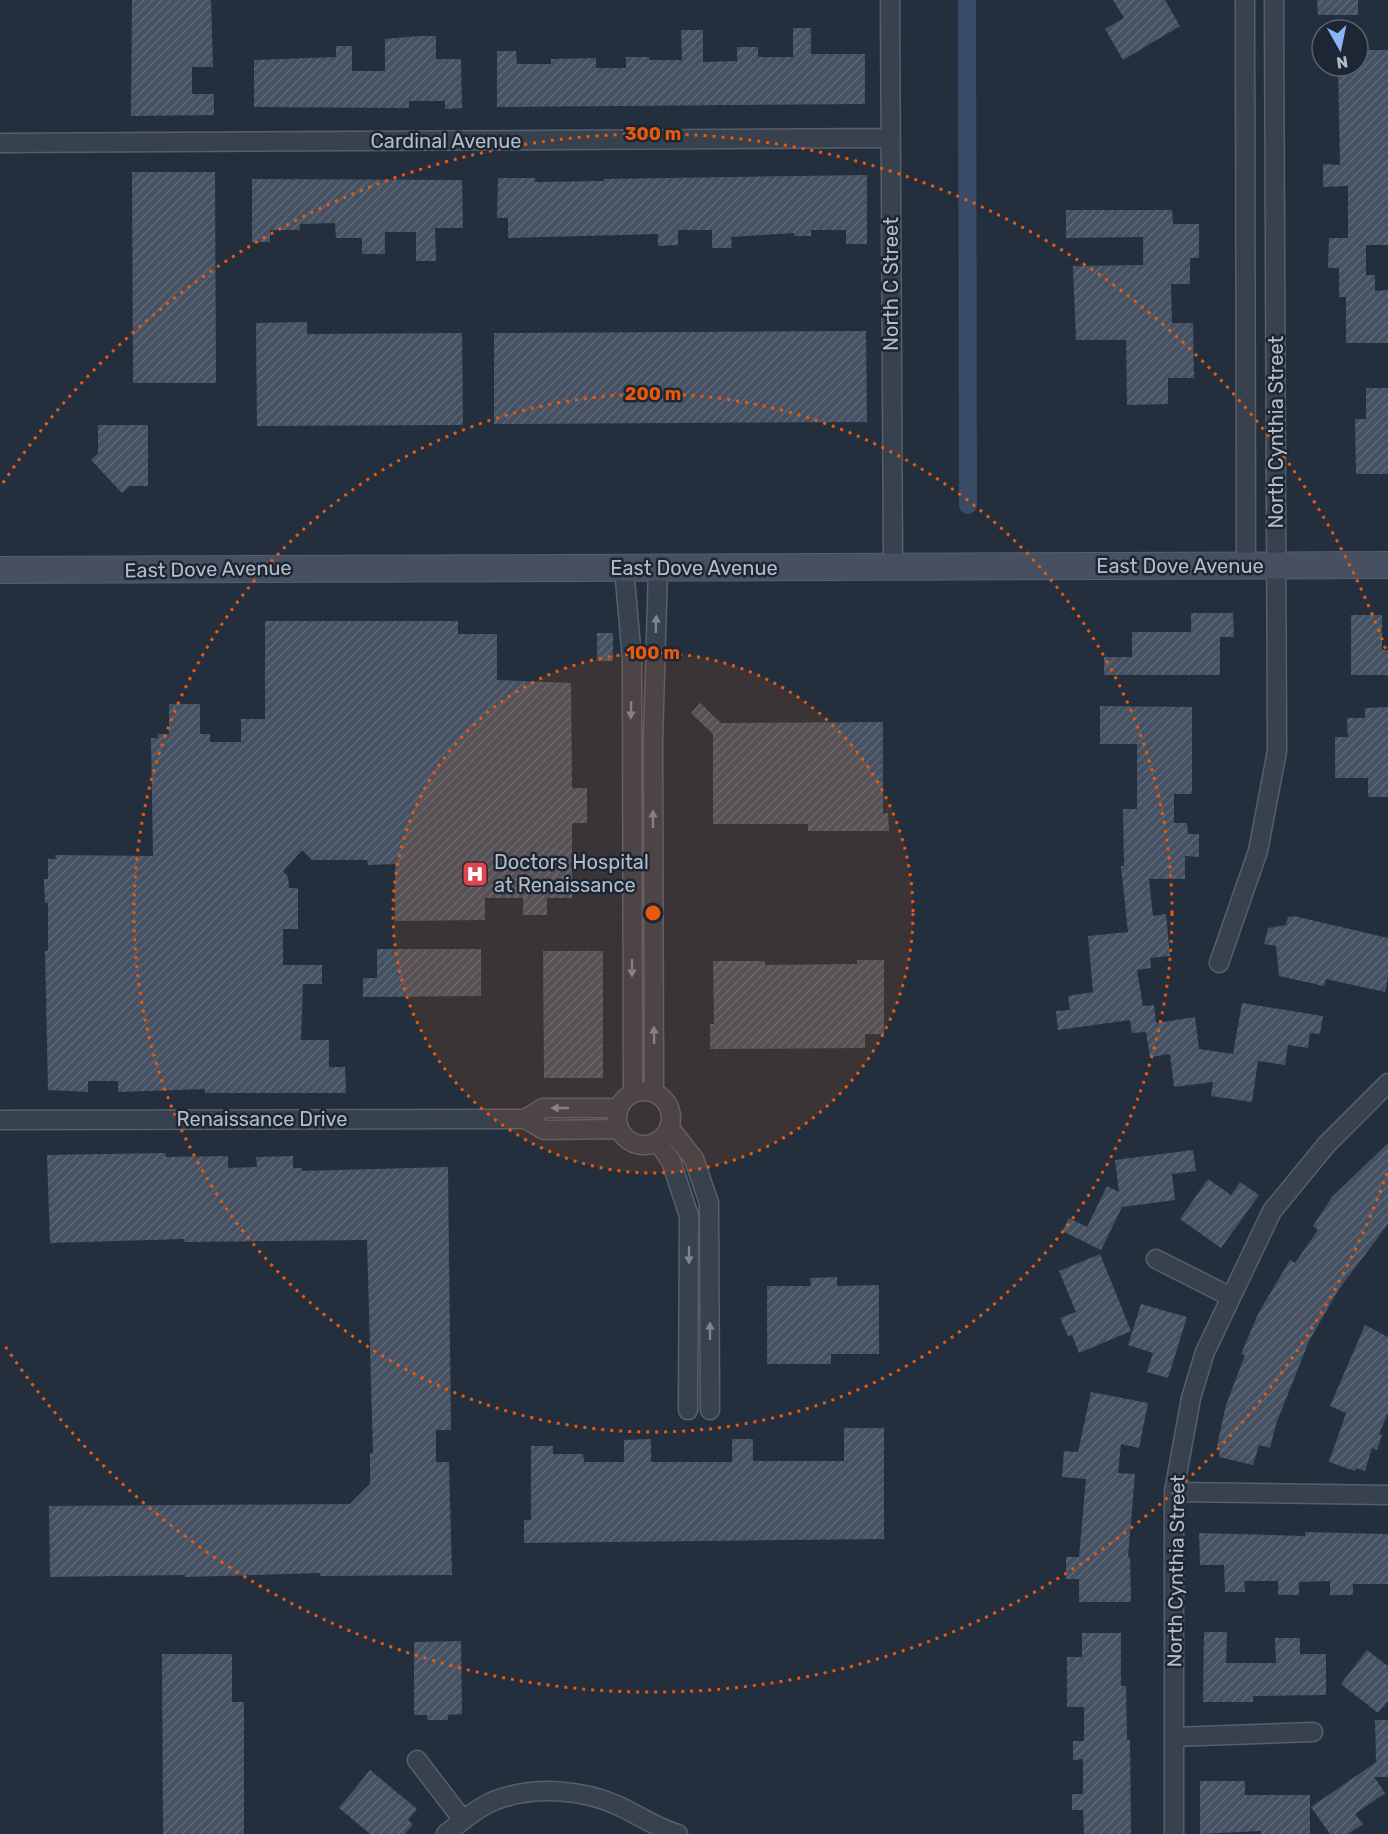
<svg xmlns="http://www.w3.org/2000/svg" width="1388" height="1834" font-family="Rubik,sans-serif">
<style>
.lines{fill:none;stroke-linecap:round;stroke-linejoin:round}
.canal{stroke:#394c67;stroke-width:18}
.building{fill:url(#building-hatch)}
.minor-casing{stroke:#565f6c;stroke-width:21}
.secondary-casing{stroke:#565f6c;stroke-width:28}
.minor{stroke:#38414e;stroke-width:18}
.secondary{stroke:#465061;stroke-width:26}
.oneway{fill:#7c8592}
.ring{fill:none;stroke:#e8590c;stroke-width:3;stroke-dasharray:3 6}
.labels{text-anchor:middle;dominant-baseline:central;stroke-width:5;stroke-linejoin:round;paint-order:stroke}
.street-label{font-size:20px;fill:#b4bcc9;stroke:#1d2633}
.poi-label{font-size:20px;fill:#b4bcc9;stroke:#1d2633;text-anchor:start}
.centre{fill:#e8590c;stroke:#1d2633;stroke-width:3}
.ring-label{font-size:18px;text-anchor:middle;font-weight:bold;fill:#e8590c;stroke:#1d2633;stroke-width:5;stroke-linejoin:round;paint-order:stroke}
</style>
<defs>
<pattern id="building-hatch" width="6" height="6" patternUnits="userSpaceOnUse" patternTransform="scale(1.5)"><rect width="6" height="6" fill="#455162"/><path d="M-1 1l2-2M0 6l6-6M5 7l2-2" fill="none" stroke="#5d6877"/></pattern>
</defs>
<rect width="100%" height="100%" fill="#242f3e"/>
<g class="lines">
<path class="canal" d="M967 0 968 505"/>
</g>
<path class="building" d="M132 0H211L213 67H192V94H214V115L131 116Z
M1113 0H1165L1180 26 1123 60 1105 29 1124 18Z
M1317 0H1358V15H1318Z
M793 28H811V54H865V104L497 107V51H516L517 64H551V59L596 58V68H626V57H649V60H682L681 30H703V62L737 61V47H758V57H793Z
M418 36H436V59H461L462 108 445 109V101H409V108L254 107V60L336 57V46H352V71H385V39Z
M1358 50H1388V245H1366V275H1375V291L1388 290V343H1346V297H1339V268H1328L1329 238H1348V186L1323 187V164L1340 165 1338 66H1358Z
M132 172H215L216 383H133Z
M867 175V244H846V230H811V236H794V233L731 237 732 248H712V230H678V245L658 246V234L508 238V218H497L498 178H535V182L604 181V179Z
M252 179 462 180 463 228H435L436 261H416V232H385V254H362V238H336L335 223 300 224V230H270V242H252Z
M1066 210H1172L1173 224H1199V258H1190V284H1171L1172 323H1193L1194 378H1168V404L1127 405 1126 340H1076L1073 266 1143 265V237L1066 238Z
M307 322V334L462 333 463 425 257 426 256 323Z
M866 331 867 422 494 424V333Z
M1366 388H1388V474H1356L1355 419H1366Z
M98 425H148V486H130L122 493 91 460 98 453Z
M1191 613H1233L1234 637H1220V675H1104V657H1132V632H1191Z
M1351 615H1382V650H1388V675H1351Z
M265 621H458V634H497V680L571 683 572 788H587V823H572V898H547V915H523V898H485V920L395 921V864L368 865 367 860H312L302 850 283 871 288 877 289 888H298V929H283V965H322V984H303L301 1040H329V1067H345L346 1093H205V1089L118 1092V1081H88V1092L48 1090 45 951H48V903H45L44 879H48V859H56L55 855 153 856 151 738H158V734H169V704H200V734H210V742H241V719H265Z
M597 633H613V661H597Z
M700 703 721 723 883 722V814L888 813 889 831H808V824H713V734L691 713Z
M1100 706 1192 707V794H1174V823H1187L1188 834H1199V857L1185 856V879H1149L1153 916 1166 914 1170 956 1150 958 1151 968 1137 970 1143 1006 1154 1005 1156 1023 1195 1017 1199 1049 1233 1054 1242 1003 1323 1016 1320 1034 1310 1033 1308 1048 1288 1045 1285 1065 1258 1061 1252 1102 1211 1096 1213 1082 1174 1087 1170 1054 1150 1057 1146 1032 1132 1033 1130 1020 1058 1030 1056 1011 1070 1010 1068 996 1093 992 1088 936 1128 932 1121 866H1124L1123 809H1137V744H1100Z
M1388 707V797H1368V778H1335V737H1348L1347 718H1365V708Z
M1294 916 1388 938V977L1385 992 1326 979 1324 986 1279 976 1276 946 1264 944 1268 928 1286 925 1288 917Z
M377 949H481V996L363 997V978H377Z
M543 951H603V1078H544Z
M857 960H884V1034H865V1048L710 1049V1024H714L713 961H765V965L857 964Z
M1388 1143V1224L1339 1289 1309 1341 1276 1424 1270 1448 1259 1445 1253 1465 1219 1457 1220 1447 1217 1446 1226 1405 1245 1355 1241 1354 1258 1314 1290 1260 1295 1263 1318 1230 1313 1226 1332 1197Z
M1193 1150 1196 1171 1172 1174 1175 1200 1122 1207 1101 1250 1062 1231 1069 1218 1087 1227 1107 1186 1119 1192 1115 1160Z
M165 1153 166 1157 228 1156V1168L257 1167 256 1157 293 1156V1168H302V1171L448 1167 451 1430H436V1462H449L452 1575 320 1576V1573L185 1577V1575L50 1577 49 1506 350 1504 370 1484V1453H373L367 1240 184 1242V1239L50 1243 47 1155Z
M1208 1179 1231 1195 1240 1182 1259 1195 1221 1248 1180 1219Z
M1100 1254 1131 1331 1079 1353 1072 1335 1068 1336 1060 1318 1076 1312 1059 1271Z
M837 1277V1286L879 1285V1354H831V1364H767V1286H811L810 1278Z
M1141 1304 1187 1317 1168 1378 1147 1372 1153 1353 1128 1345Z
M1365 1325 1388 1337V1413L1379 1434 1382 1435 1377 1450 1372 1448 1365 1471 1356 1468 1355 1471 1329 1462 1346 1413 1330 1406Z
M1091 1392 1148 1403 1139 1448 1121 1444 1118 1473 1135 1474 1128 1557H1130L1131 1602H1079V1579H1066V1557H1079L1086 1479 1062 1477 1064 1451 1078 1452Z
M844 1428H884V1539L524 1543V1520H531V1446H553V1454H583L584 1462H624V1440L651 1439V1462H732V1439H753V1461H844Z
M1305 1532 1388 1534V1584H1353V1595H1330V1581L1299 1582V1595H1278V1581H1244L1245 1592H1225L1224 1565H1200L1199 1533 1305 1536Z
M1204 1632H1227L1226 1663H1276L1275 1638H1300V1654H1326V1695L1253 1696V1702H1203Z
M1082 1633H1121V1686H1126L1127 1740H1130L1131 1834H1084L1083 1810H1072V1794H1083V1759L1073 1760V1741H1084V1707H1067V1657H1082Z
M461 1641 462 1714 448 1715V1720H427V1715H414V1642Z
M1367 1650 1388 1666V1701L1378 1713 1341 1684Z
M162 1654H232V1702H244V1834H163Z
M1375 1720H1388V1777H1374L1385 1793 1355 1814 1363 1824 1348 1834H1330L1311 1807 1378 1761H1376Z
M370 1770 417 1809 408 1820 413 1824 405 1834H370L339 1808Z
M1200 1781H1245V1795H1310V1834H1261V1831L1200 1834Z"/>
<g class="lines">
<g class="minor-casing">
<path id="minor" d="M890 0 893 568
M1245 0 1246 566
M0 143 891 138
M624 568 632 659 633 1093
M1219 963 1258 851 1277 751 1274 0
M617 1118a27 27 0 1 1 54 0a27 27 0 1 1-54 0Z
M654 1093 653 742 658 568
M619 1108H543L525 1119 544 1130 619 1129
M0 1120 525 1119
M669 1127 694 1159 709 1203 710 1410
M657 1141 671 1161 689 1216 688 1410
M1156 1259 1229 1296
M1174 1492 1388 1495
M1174 1737 1313 1732
M417 1760 463 1820
M446 1834C461 1822 478 1807 496 1800 535 1786 582 1789 619 1806 638 1815 657 1828 678 1834
M1174 1834V1492L1191 1398 1205 1352 1272 1211 1327 1144 1388 1083"/>
</g>
<g class="secondary-casing">
<path id="secondary" d="M0 570 1388 565"/>
</g>
<use href="#minor" class="minor"/>
<use href="#secondary" class="secondary"/>
</g>
<defs><path id="oneway-solid" d="M-6-.8H1V-3.2L6.5 0L1 3.2V.8H-6Z" transform="scale(1.5)"/></defs>
<g class="oneway">
<use href="#oneway-solid" transform="translate(656 624) rotate(-88)"/>
<use href="#oneway-solid" transform="translate(631 710) rotate(91)"/>
<use href="#oneway-solid" transform="translate(653 819) rotate(-90)"/>
<use href="#oneway-solid" transform="translate(632 968) rotate(90)"/>
<use href="#oneway-solid" transform="translate(654 1035) rotate(-91)"/>
<use href="#oneway-solid" transform="translate(560 1108) rotate(-180)"/>
<use href="#oneway-solid" transform="translate(689 1255) rotate(90)"/>
<use href="#oneway-solid" transform="translate(710 1331) rotate(-90)"/>
</g>
<circle cx="653" cy="913" r="260" fill="#e8590c" fill-opacity=".12"/>
<g class="ring">
<circle cx="653" cy="913" r="260"/>
<circle cx="653" cy="913" r="519"/>
<path d="M1387 1173A779 779 0 0 1 3 1343M3 483A779 779 0 0 1 1387 653"/>
</g>
<defs>
<g id="hospital-square" transform="scale(1.35)"><rect x="-9" y="-9" width="18" height="18" rx="4" fill="#e0444e" stroke="#1d2633"/><path d="M-5-5h3v3.5h4V-5h3V5h-3V1.5h-4V5h-3Z" fill="#fff"/></g>
</defs>
<g fill-rule="evenodd">
<use href="#hospital-square" x="475" y="874"/>
</g>
<g class="labels">
<g class="street-label">
<text x="446" y="141">Cardinal Avenue</text>
<text transform="translate(891 284) rotate(-90)">North C Street</text>
<text transform="translate(1276 432) rotate(-90)">North Cynthia Street</text>
<text x="1180" y="566">East Dove Avenue</text>
<text x="694" y="568">East Dove Avenue</text>
<text transform="translate(208 569) rotate(-1)">East Dove Avenue</text>
<text x="262" y="1119">Renaissance Drive</text>
<text transform="translate(1176 1571) rotate(-89)">North Cynthia Street</text>
</g>
<g class="poi-label">
<text x="494" y="862">Doctors Hospital<tspan x="494" dy="23">at Renaissance</tspan></text>
</g>
</g>
<circle cx="653" cy="913" r="9" class="centre"/>
<g class="ring-label">
<text x="653" y="140">300 m</text>
<text x="653" y="400">200 m</text>
<text x="653" y="659">100 m</text>
</g>
<g transform="translate(1340 48) rotate(171)"><circle r="28" fill="#1d2633" stroke="#59626f" stroke-width="1.5"/>
<path d="M0-4.5L10 22L0 15L-10 22Z" fill="#8ab4f8"/>
<text y="-9" font-size="16" font-weight="bold" text-anchor="middle" fill="#b4bcc9">N</text>
</g>
</svg>
